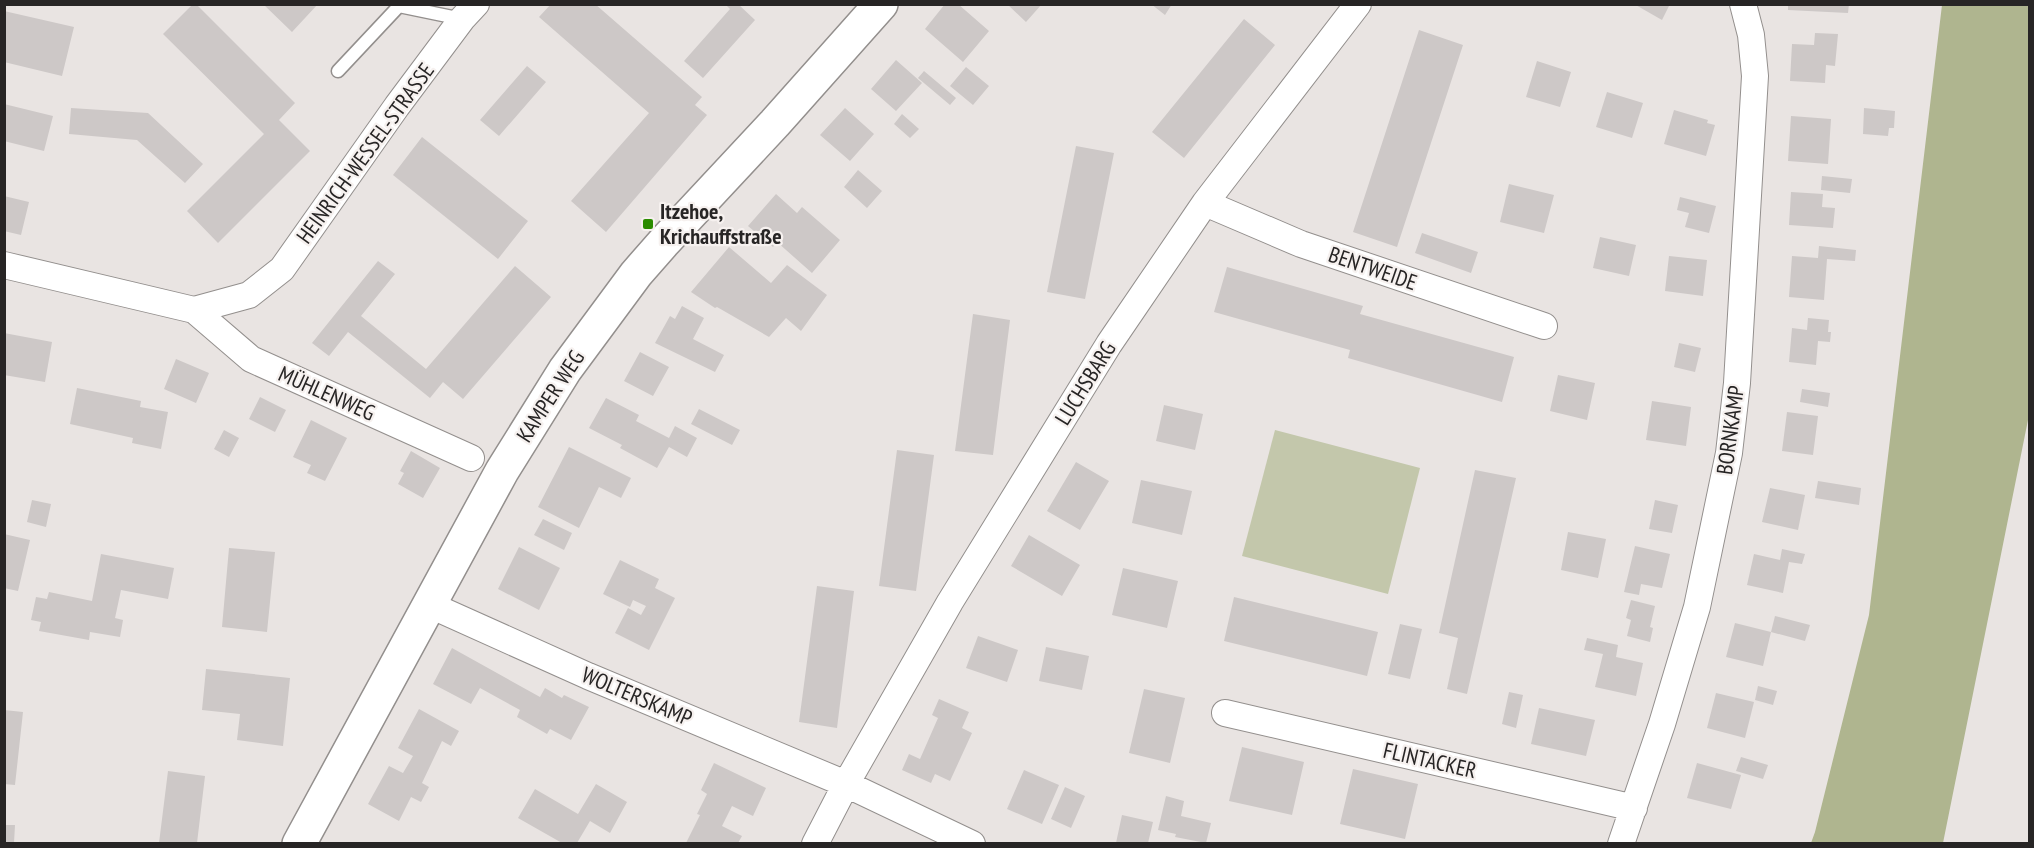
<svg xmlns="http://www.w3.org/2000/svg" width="2034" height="848" font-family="'PT Sans Narrow',sans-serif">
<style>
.green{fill:#c3c7ab}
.forest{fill:#afb58f}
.building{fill:#cdc8c7}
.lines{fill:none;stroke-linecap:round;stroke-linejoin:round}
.service-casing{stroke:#938f8d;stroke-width:15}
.minor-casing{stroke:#938f8d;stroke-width:28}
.secondary-casing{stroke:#938f8d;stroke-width:36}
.service{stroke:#fff;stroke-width:12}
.minor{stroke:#fff;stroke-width:26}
.secondary{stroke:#fff;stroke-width:33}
.poi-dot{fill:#2b8c00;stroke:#f6f1ef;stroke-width:2}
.labels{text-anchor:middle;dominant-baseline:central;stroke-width:4.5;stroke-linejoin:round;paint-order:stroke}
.street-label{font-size:22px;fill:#272525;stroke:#f6f1ef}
.poi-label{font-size:22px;font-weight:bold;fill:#272525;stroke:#f6f1ef;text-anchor:start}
</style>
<rect width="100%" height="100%" fill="#e9e4e2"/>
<path class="green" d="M1275 430 1420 468 1388 594 1242 556Z"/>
<path class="forest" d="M1942 5H2029V415L1943 843H1811L1815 832 1869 615Z"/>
<path class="building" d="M193 4H196L295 103 279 120 310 151 218 243 187 211 264 134 163 34Z
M263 4H318L292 32Z
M551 4H595L702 97 695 105 707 115 606 232 571 201 649 113 539 17Z
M725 4H738L755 20 703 78 684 61 730 9Z
M945 4H958L989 31 963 62 925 29Z
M1007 4H1042L1026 22Z
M1151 4H1172L1165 15Z
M1634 4H1670L1662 20Z
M1788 4H1849L1848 13 1788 10Z
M4 11 74 27 62 76 4 62Z
M1244 19 1275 45 1184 158 1152 132Z
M1419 30 1463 45 1397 247 1353 232Z
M1815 33 1838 34 1835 66 1826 65 1825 83 1790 81 1792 44 1814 45Z
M896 60 922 83 896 111 871 89Z
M1537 61 1571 72 1560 107 1526 97Z
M527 66 546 82 499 136 480 120Z
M966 67 989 86 973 105 950 86Z
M924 71 956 98 950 105 918 78Z
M1607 92 1643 103 1632 138 1596 127Z
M4 104 53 116 44 151 4 141Z
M71 108 148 113 203 164 185 183 137 140 69 134Z
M845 108 874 134 850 161 820 135Z
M1864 108 1895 111 1894 128H1889L1888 136 1863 134Z
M1674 110 1708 120 1707 123 1715 125 1706 156 1664 144Z
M902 114 919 129 910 138 894 124Z
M1791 116 1831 119 1828 164 1788 161Z
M422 137 528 221 498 259 393 175Z
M1076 146 1114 153 1085 299 1047 292Z
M858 170 882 191 867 208 844 187Z
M1822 176 1852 179 1850 193 1821 190Z
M1509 184 1554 195 1544 233 1500 222Z
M1791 192 1823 194 1822 207 1835 208 1833 228 1789 225Z
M776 194 797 213 802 207 840 240 812 273 777 242 773 247 748 226Z
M4 196 29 202 21 235 4 231Z
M1680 197 1716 206 1709 233 1685 227 1689 213 1677 210Z
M1422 233 1478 252 1471 273 1415 253Z
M1600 237 1636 245 1629 276 1593 268Z
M1819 246 1856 250 1855 261 1827 259 1824 300 1789 297 1792 256 1818 258Z
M729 247 771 283 787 265 827 295 801 331 786 318 769 337 717 307 715 308 691 292Z
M1669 256 1707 260 1703 296 1665 291Z
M378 261 395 274 361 316 426 369 515 266 551 297 463 399 443 382 430 398 348 332 329 356 312 343Z
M1227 267 1363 306 1360 314 1514 357 1502 402 1348 358 1350 350 1214 312Z
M682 306 704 318 693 339 724 355 715 372 655 343 670 316 675 319Z
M973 314 1010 320 993 455 955 451Z
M1808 318 1829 320 1828 332H1831L1830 342 1818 341 1816 365 1789 362 1792 328 1807 330Z
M4 333 52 342 45 382 4 375Z
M1679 343 1701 348 1695 372 1674 367Z
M640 352 669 367 653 396 624 381Z
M176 359 209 373 196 403 164 389Z
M1558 375 1595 383 1587 420 1550 411Z
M77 388 141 401 140 407 168 412 161 449 132 443 133 438 70 424Z
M1802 389 1830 393 1828 407 1800 402Z
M260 397 286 410 275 432 249 419Z
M606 398 639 415 636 421 669 438 675 426 697 438 687 457 669 447 657 468 620 448 622 445 589 428Z
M1652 401 1691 407 1686 446 1646 440Z
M1164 405 1203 414 1195 450 1156 441Z
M699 409 740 430 732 445 691 424Z
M1787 412 1818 416 1813 455 1782 451Z
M311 420 347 438 325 481 307 473 311 465 293 457Z
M224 430 239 438 229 457 214 449Z
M569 447 631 478 621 498 599 487 579 528 538 507Z
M897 450 934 455 916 591 879 586Z
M411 451 440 468 423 498 398 484 404 473 400 471Z
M1076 462 1109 481 1080 530 1047 511Z
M1475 470 1516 478 1467 694 1447 689 1458 638 1439 633Z
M1141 480 1192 491 1182 535 1132 523Z
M1818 481 1861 488 1859 505 1815 498Z
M1770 488 1805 495 1798 530 1762 522Z
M32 500 51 504 46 527 27 522Z
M1655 500 1678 505 1672 533 1649 529Z
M543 519 572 533 564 550 534 535Z
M1568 532 1606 539 1598 578 1561 570Z
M4 534 30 540 18 591 4 588Z
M1029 535 1080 565 1062 596 1011 566Z
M1635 546 1670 554 1662 588 1641 584 1639 595 1624 592Z
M519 547 560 568 539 610 498 589Z
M229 548 275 552 267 632 222 627Z
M1782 549 1805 554 1802 564 1789 562 1783 593 1747 585 1754 554 1780 560Z
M101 554 174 568 168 599 121 590 115 618 123 620 120 637 90 632 89 640 39 631 41 622 31 620 36 597 47 599 49 592 92 601Z
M620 560 659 579 655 588 675 598 649 650 615 633 628 608 641 615 646 606 633 600 630 607 603 594Z
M1123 568 1178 581 1167 628 1112 615Z
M817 586 854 591 837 728 799 722Z
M1234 597 1378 632 1367 676 1224 641Z
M1631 600 1655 606 1650 627 1653 628 1650 642 1627 636 1631 620 1626 618Z
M1775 616 1810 625 1805 641 1771 632Z
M1735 623 1771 632 1763 666 1726 657Z
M1400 624 1422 629 1410 679 1388 674Z
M978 636 1018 650 1007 682 966 668Z
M1587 638 1618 645 1616 657 1643 663 1636 696 1595 687 1603 654 1584 650Z
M1046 647 1089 656 1082 690 1039 681Z
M452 648 540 697 545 688 562 698 564 695 589 707 571 740 550 729 547 734 517 717 520 710 480 688 471 704 433 684Z
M206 669 290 678 283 746 237 740 240 714 202 710Z
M1758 686 1777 691 1773 705 1755 700Z
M1144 689 1185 698 1170 763 1129 753Z
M1509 692 1523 695 1516 728 1502 724Z
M1716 693 1754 702 1745 738 1707 728Z
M939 699 969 712 962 728 972 733 950 781 935 774 931 783 902 770 909 754 920 759 938 718 932 715Z
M1539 708 1595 720 1586 756 1531 744Z
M419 709 459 731 451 746 442 741 422 783 429 787 421 802 411 797 399 821 368 804 389 766 403 773 413 756 398 748Z
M4 710 23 712 15 785 4 784Z
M1242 747 1304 762 1292 815 1229 801Z
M1741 757 1768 765 1763 779 1736 771Z
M714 763 766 788 753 816 732 806 722 826 742 836 738 843H686L700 815 697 814 707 794 701 790Z
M1697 763 1741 775 1731 809 1687 798Z
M1353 769 1418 784 1405 839 1340 824Z
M1024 770 1059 785 1042 824 1007 809Z
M168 771 205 776 197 843H159Z
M596 784 627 802 610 833 590 821 577 843H562L518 818 535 789 578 814Z
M1065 787 1085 796 1071 828 1051 819Z
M1166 796 1184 801 1181 816 1211 823 1206 843 1175 837 1176 834 1158 830Z
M1122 815 1153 822 1148 843H1116Z
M4 825H15L14 843H4Z"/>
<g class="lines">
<g class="service-casing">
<path id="service" d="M338 71 399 6 462 19"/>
</g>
<g class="minor-casing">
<path id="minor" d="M1205 203 1301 244 1544 326
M4 265 194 310 249 295 282 269 397 106 462 19 476 4
M194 310 251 359 471 458
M430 605 588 676 846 784 972 844
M1225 713 1634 808
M815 844 846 784 950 602 1109 344 1205 203 1358 4
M1621 844 1662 724 1697 607 1729 453 1737 383 1755 76 1751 35 1743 4"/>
</g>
<g class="secondary-casing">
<path id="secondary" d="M299 844 502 471 565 370 636 274 664 242 775 123 881 4"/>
</g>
<use href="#service" class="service"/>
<use href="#minor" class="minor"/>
<use href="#secondary" class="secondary"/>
</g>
<rect class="poi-dot" x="642" y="218" width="12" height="12" rx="3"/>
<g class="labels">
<g class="street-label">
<text transform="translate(365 153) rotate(-54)">HEINRICH-WESSEL-STRASSE</text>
<text transform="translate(1373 268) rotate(19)">BENTWEIDE</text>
<text transform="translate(1085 383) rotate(-58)">LUCHSBARG</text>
<text transform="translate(327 393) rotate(24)">MÜHLENWEG</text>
<text transform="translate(550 396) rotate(-57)">KAMPER WEG</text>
<text transform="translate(1730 430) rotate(-82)">BORNKAMP</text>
<text transform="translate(637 696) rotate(23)">WOLTERSKAMP</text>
<text transform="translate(1430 760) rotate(13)">FLINTACKER</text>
</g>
<g class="poi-label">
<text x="660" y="211">Itzehoe,<tspan x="660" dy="25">Krichauffstraße</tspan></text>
</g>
</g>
<rect width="2034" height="848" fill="none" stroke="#272525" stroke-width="12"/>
</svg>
